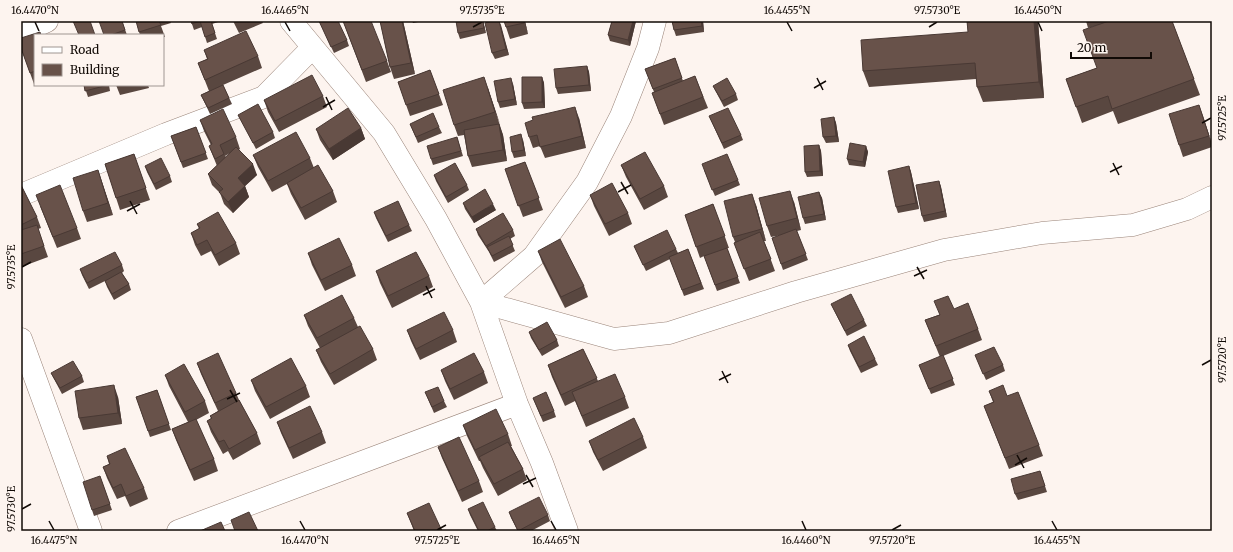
<svg xmlns="http://www.w3.org/2000/svg" width="1233" height="552" font-family="Merriweather,serif">
<style>
.lines{fill:none;stroke-linecap:round;stroke-linejoin:round}
.minor-casing{stroke:#9a8479;stroke-width:23}
.minor{stroke:#fff;stroke-width:22}
.wall{fill:#594740;fill-rule:evenodd}
.shaded-wall{fill:#493934}
.building{fill:#68524a;stroke:#493934}
.ticks{fill:none;stroke:#110a06;stroke-width:1.5}
.neatline{fill:none;stroke:#110a06;stroke-width:1.5}
.ticks-label{font-size:10px;text-anchor:middle;fill:#110a06}
</style>
<rect width="100%" height="100%" fill="#fdf4ef"/>
<g class="lines">
<g class="minor-casing">
<path id="minor" d="M291 21 384 133 436 219 481 302 517 404 542 463 567 531
M21 33 47 21
M21 195 166 134 264 97 312 48
M481 302 614 339 669 333 796 292 944 250 1042 233 1133 225 1187 209 1212 197
M481 302 534 256 587 182 621 116 648 48 655 21
M21 339 91 531
M178 531 517 404"/>
</g>
<use href="#minor" class="minor"/>
</g>
<path class="wall" d="M122 21 127 35H104Z
M136 21H170L171 23 161 26 165 37H163V35H140Z
M191 21H221L212 24 217 39 207 43 202 27 194 30Z
M233 21H262L263 23 239 33Z
M319 21 347 40 349 46 334 53Z
M343 21 387 61 391 72 366 82Z
M380 21H403L415 74 394 79 390 67Z
M412 21H423L413 23Z
M483 21 486 33 460 39 458 33Z
M499 21 509 55 495 59 492 53Z
M504 21H525L528 34 510 39Z
M541 21H561V22H542Z
M569 21H593L569 22Z
M612 21H636L630 46 610 41 608 35Z
M672 21H703L704 32 676 36 674 30Z
M967 21H1038L1044 98 983 102 977 87 976 79 869 87 863 71 968 32Z
M1086 21H1172L1200 95 1118 124 1113 111 1082 123 1066 79 1097 68 1099 25 1088 28Z
M35 35V84H34L21 48Z
M204 50 258 56 262 68 223 85 232 104 210 114 201 95 209 91 198 63 207 59Z
M675 58 683 81 695 76 708 108 664 125 652 93 654 92 645 69Z
M587 66 589 72 591 91 558 94 556 88Z
M430 70 443 105 410 116 398 82Z
M542 77 544 83 545 108 524 109 522 103Z
M513 84 517 105 500 108 498 102Z
M84 85H109L110 91 88 97Z
M116 85H148L149 88 120 95Z
M713 86 736 94 738 100 724 107 716 92Z
M488 88 503 135 507 161 472 167 468 156 464 135 458 136 454 125Z
M323 96 327 107 279 132 268 112 264 100Z
M1199 105 1212 144V147L1183 157 1179 145Z
M238 115 273 132 275 138 256 149 241 120Z
M709 116 741 135 743 140 724 149Z
M834 117 836 123 839 142 826 143 823 137Z
M579 118 586 148 545 158 540 146 533 148 529 137Z
M200 120 236 137 240 149H239L257 175 245 186 249 197 233 213 224 204 220 193 212 185 208 174 217 166 209 146 211 145 204 131ZM230 153 226 157 225 156Z
M410 124 439 127 442 133 418 143Z
M196 127 208 159 183 168 171 136Z
M361 128 365 139 333 160 320 140 316 129Z
M457 137 463 156 433 165 431 159Z
M523 140 526 156 514 158 512 152Z
M819 145 821 151 823 176 807 177 805 172Z
M866 146 868 152 865 167 849 165 847 159Z
M134 154 150 200 120 210 105 164Z
M253 155 310 158 314 168 333 191 337 202 305 220 291 194 287 184 272 192 258 167Z
M525 162 543 210 523 217 505 169Z
M621 165 664 186 668 197 644 210 626 177Z
M145 166 170 176 172 182 156 190 147 172Z
M909 166 911 172 919 209 898 213 896 207Z
M98 170 113 215 87 222 83 211Z
M704 170 738 180 740 185 715 196Z
M434 175 467 185 469 190 448 203 436 181Z
M939 181 941 187 947 217 924 222 922 216Z
M21 185 37 217 41 228 38 229 48 257 21 267Z
M819 192 822 198 826 220 805 224 803 218Z
M590 195 628 213 632 224 609 236 594 206Z
M794 202 801 230 797 231 808 260 783 270 772 238 782 235 771 237 767 226Z
M463 203 496 210 474 223 465 209Z
M713 204 729 248H727L740 283 717 291 704 256 700 258 685 215Z
M756 205 766 241H764L775 271 749 281 734 243 735 242 733 237Z
M40 206 77 228 81 239 57 248Z
M374 212 409 225 412 231 388 242 376 218Z
M197 224 236 243 240 254 219 266 211 251 201 256 195 245 191 233 199 229Z
M476 229 513 230 515 236 510 239 515 251 494 262 489 252 478 235Z
M634 246 676 249 678 253 688 249 704 289 684 296 670 259 646 271Z
M538 251 584 286 588 297 565 308 542 262Z
M308 253 352 265 356 276 325 291 312 265Z
M122 265 124 271 122 273 129 284 131 290 114 300 107 287 105 281 89 289 82 275 80 269Z
M376 271 429 276 433 287 392 308 380 283Z
M831 304 864 320 867 326 847 336Z
M954 309 978 329 982 340 943 356 955 385 931 394 919 365 940 357 925 320Z
M304 315 354 318 358 327 373 349 377 360 334 385 321 362 316 350 320 348 308 326Z
M407 330H453L457 342 420 360 411 341Z
M529 332 557 340 559 346 542 356 531 338Z
M848 345 875 359 878 365 861 373 850 351Z
M583 349 598 381 625 397 629 408 586 427 575 401 565 406 552 377 548 365Z
M975 355 1003 365 1005 371 986 380Z
M197 363 236 393 239 400 257 433 261 444 233 460 228 451 223 454 211 432 207 421 211 419 210 416 218 411 201 374Z
M441 370 484 372 488 383 454 400 445 381Z
M51 373 82 376 84 382 62 394 54 379Z
M165 375 205 401 209 413 196 420 214 459 218 471 194 481 176 440 172 429 188 422 169 386Z
M251 380 306 386 310 397 270 419 255 391Z
M157 390 171 430 150 437 136 397Z
M989 391 1007 396 1039 445 1043 456 1009 469 984 406 993 402Z
M425 392 444 401 447 407 434 413Z
M118 397 122 424 83 430 79 418Z
M533 398 554 411 556 417 543 422Z
M277 422 322 432 326 443 293 459 281 433Z
M463 425 508 434 512 446H511L523 469 527 480 498 496 483 468 480 461H479L467 436Z
M643 437 647 448 603 471 593 452 589 441Z
M438 447 479 481 483 492 462 502 442 458Z
M107 456 144 488 148 499 130 507 125 496 117 499 107 478 103 467 109 464Z
M1040 471 1047 492 1018 500 1015 494Z
M100 476 112 510 94 516 92 510Z
M468 509 495 527 497 531H478L470 515Z
M509 512 548 515 550 521 531 531H518L511 518Z
M407 513 442 531H414Z"/>
<path class="shaded-wall" d="M402 21H403L415 74 411 63Z
M483 21 486 33 484 28Z
M499 21 501 25 509 55 506 49Z
M524 21H525L528 34Z
M633 21H636L630 46 628 40Z
M701 21H703L704 32 702 26Z
M1034 21H1038L1044 98 1039 82Z
M587 66 589 72 591 91 589 85Z
M484 77 488 88 500 124 495 112Z
M542 77 544 83 545 108 542 102Z
M511 78 513 84 517 105 515 99Z
M1199 105 1203 116 1212 144 1209 136Z
M575 107 579 118 586 148 582 136Z
M834 117 836 123 839 142 836 136Z
M499 124 503 135 507 161 503 150Z
M361 128 365 139 333 160 329 149Z
M521 134 523 140 526 156 524 150Z
M819 145 821 151 823 176 820 171Z
M866 146 868 152 865 167 863 162Z
M253 164 257 175 245 186 249 197 233 213 228 202 238 178Z
M909 166 911 172 919 209 916 203Z
M98 170 113 215 108 203Z
M939 181 941 187 947 217 945 211Z
M790 191 794 202 801 230 797 218Z
M819 192 822 198 826 220 824 214Z
M752 194 756 205 766 241 762 229Z
M493 204 496 210 474 223 472 217Z
M114 385 118 397 122 424 118 413Z"/>
<path class="building" d="M73 21H90L95 35H79Z
M99 21H122L125 30 111 35H104Z
M136 21H159L161 25 139 32Z
M191 21H211L215 33 205 37 200 21 192 24Z
M319 21H338L347 40 331 47Z
M343 21H371L387 61 362 70Z
M380 21H402L411 63 390 67Z
M456 21H483L484 28 458 33Z
M492 21H499L506 49 492 53 485 23Z
M504 21H524V23L506 27Z
M612 21H633L628 40 608 35Z
M672 21H701L702 26 674 30Z
M967 21H1034L1039 82 977 87 975 63 863 71 861 40 968 32Z
M1109 21H1172L1194 79 1112 109 1108 96 1076 107 1066 79 1097 68 1083 30Z
M246 31 258 56 205 80 198 63 208 59 204 50Z
M40 32 41 35H35V71L30 73 21 48V38Z
M675 58 682 78 653 89 645 69Z
M587 66 589 85 556 88 554 69Z
M430 70 439 94 406 105 398 82Z
M312 75 323 96 275 121 264 100Z
M695 76 703 97 660 114 652 93Z
M484 77 495 112 454 125 443 90Z
M522 77H542V102L522 103Z
M511 78 515 99 498 102 494 81Z
M727 78 736 94 722 101 713 86Z
M84 85H108L85 91Z
M223 85 229 98 208 108 201 95Z
M258 104 273 132 253 143 238 115Z
M1199 105 1209 136 1179 145 1169 114Z
M575 107 582 136 540 147 537 135 529 137 525 123 533 120 532 117Z
M348 108 361 128 329 149 316 129Z
M728 108 741 135 722 143 709 116Z
M223 109 236 137 220 145 224 154 215 159 209 146 212 144 200 120Z
M433 113 439 127 416 137 410 124Z
M834 117 836 136 823 137 821 119Z
M499 124 503 150 468 156 464 130Z
M196 127 206 153 181 162 171 136Z
M296 132 310 158 268 181 253 155Z
M521 134 524 150 512 152 510 137Z
M457 137 461 151 431 159 427 146Z
M850 143 866 146 863 162 847 159Z
M819 145 820 171 805 172 804 146Z
M236 147 253 164 238 178 245 186 228 202 219 192 223 189 208 174Z
M645 152 664 186 640 199 621 165Z
M134 154 146 188 116 198 105 164Z
M727 154 738 180 712 190 702 164Z
M161 158 170 176 154 184 145 166Z
M525 162 539 198 518 206 505 169Z
M455 163 467 185 446 197 434 175Z
M318 165 333 191 301 208 287 183Z
M909 166 916 203 896 207 888 171Z
M98 170 108 203 83 211 73 178Z
M939 181 945 211 922 216 916 185Z
M612 183 628 213 605 224 590 195Z
M21 185 37 217 21 225Z
M60 185 77 228 53 237 36 195Z
M485 189 493 204 472 217 463 203Z
M790 191 797 218 767 226 759 198Z
M819 192 824 214 803 218 798 197Z
M752 194 762 229 733 237 724 201Z
M398 201 409 225 386 236 374 212Z
M713 204 725 236 696 247 685 215Z
M218 212 236 243 215 255 207 240 197 245 191 233 200 228 197 224Z
M503 213 513 230 486 246 476 229Z
M37 225 44 246 21 254V230Z
M796 229 806 254 781 264 772 238Z
M667 230 676 249 643 265 634 246Z
M760 232 771 259 744 269 734 243Z
M509 236 513 245 492 256 487 247Z
M339 238 352 265 321 280 308 253Z
M560 239 584 286 561 297 538 251Z
M727 248 738 277 715 285 704 256Z
M688 249 701 283 682 290 669 257Z
M115 252 122 265 87 283 80 269Z
M416 252 429 276 388 296 376 271Z
M121 272 129 284 112 294 105 281Z
M851 294 864 320 845 331 831 304Z
M342 295 354 318 317 338 304 315Z
M948 296 954 309 968 303 978 329 936 346 925 320 940 315 934 301Z
M444 312 453 330 416 349 407 330Z
M547 322 557 340 539 350 529 332Z
M360 326 373 349 330 374 316 350Z
M864 336 875 359 859 367 848 345Z
M994 347 1003 365 983 374 975 355Z
M583 349 597 378 561 395 548 365Z
M218 353 236 393 215 403 197 363Z
M474 353 484 372 450 389 441 370Z
M943 355 953 379 929 389 919 365Z
M291 358 306 386 266 407 251 380Z
M73 361 82 376 60 388 51 373Z
M184 364 205 401 185 412 165 375Z
M615 374 625 397 582 416 572 392Z
M114 385 118 413 79 418 75 391Z
M1003 385 1007 396 1018 392 1039 445 1005 458 984 406 994 402 989 391Z
M438 387 444 401 432 407 425 392Z
M157 390 169 424 148 431 136 397Z
M546 392 554 411 541 416 533 398Z
M239 400 257 433 229 449 224 440 219 442 207 421 212 418 210 416Z
M310 406 322 432 289 448 277 422Z
M496 409 508 434 475 450 463 425Z
M634 418 643 437 598 460 589 441Z
M196 419 214 459 190 470 172 429Z
M459 437 479 481 458 491 438 447Z
M508 442 523 469 494 484 479 457Z
M125 448 144 488 126 496 121 484 113 488 103 467 110 464 107 456Z
M1040 471 1045 486 1015 494 1011 479Z
M100 476 110 504 92 510 83 482Z
M539 497 548 515 518 531 509 512Z
M483 502 495 527 487 531H479L468 509Z
M429 503 442 531H415L407 513Z
M249 512 258 531H235L231 520Z
M221 522 225 531H200Z"/>
<path class="ticks" d="M35 22 39 31M285 22 290 31M787 22 792 31M1038 22 1042 31M473 27 482 22M929 27 937 22M817 78 823 90M814 88 826 81M326 97 332 110M323 107 335 100M1202 123 1211 118M1113 163 1119 175M1110 172 1122 166M621 182 628 194M618 192 631 185M130 201 137 214M127 211 140 204M22 267 31 262M917 267 924 279M914 276 927 270M426 286 432 298M423 295 435 289M1202 365 1211 360M722 371 728 383M719 380 731 374M230 390 237 402M227 399 240 393M1017 455 1024 468M1015 465 1027 458M526 475 533 487M523 484 536 478M22 509 31 504M49 521 54 530M300 521 305 530M551 521 556 530M802 521 806 530M1052 521 1057 530M437 530 446 525M892 530 901 525"/>
<rect width="1233" height="552" fill="none" stroke="#fdf4ef" stroke-width="44"/>
<rect x="34" y="34" width="130" height="52" fill="#fdf4ef" stroke="#9f9692"/>
<rect x="42" y="47" width="20" height="6" fill="#ffffff" stroke="#9f9692"/>
<text x="70" y="54" font-size="12" fill="#110a06">Road</text>
<rect x="42" y="64" width="20" height="12" fill="#68524a" stroke="#9f9692"/>
<text x="70" y="74" font-size="12" fill="#110a06">Building</text>
<path d="M1071 52v6h80v-6" fill="none" stroke="#110a06" stroke-width="2"/>
<text x="1077" y="52" font-size="12" fill="#110a06" stroke="#fdf4ef" stroke-width="3" paint-order="stroke">20 m</text>
<rect x="22" y="22" width="1189" height="508" class="neatline"/>
<g class="ticks-label">
<text x="35" y="14">16.4470°N</text>
<text x="285" y="14">16.4465°N</text>
<text x="482" y="14">97.5735°E</text>
<text x="787" y="14">16.4455°N</text>
<text x="937" y="14">97.5730°E</text>
<text x="1038" y="14">16.4450°N</text>
<text transform="translate(1222 118) rotate(-90)" y="4">97.5725°E</text>
<text transform="translate(11 267) rotate(-90)" y="4">97.5735°E</text>
<text transform="translate(1222 360) rotate(-90)" y="4">97.5720°E</text>
<text transform="translate(11 509) rotate(-90)" y="4">97.5730°E</text>
<text x="54" y="544">16.4475°N</text>
<text x="305" y="544">16.4470°N</text>
<text x="437" y="544">97.5725°E</text>
<text x="556" y="544">16.4465°N</text>
<text x="806" y="544">16.4460°N</text>
<text x="892" y="544">97.5720°E</text>
<text x="1057" y="544">16.4455°N</text>
</g>
</svg>
